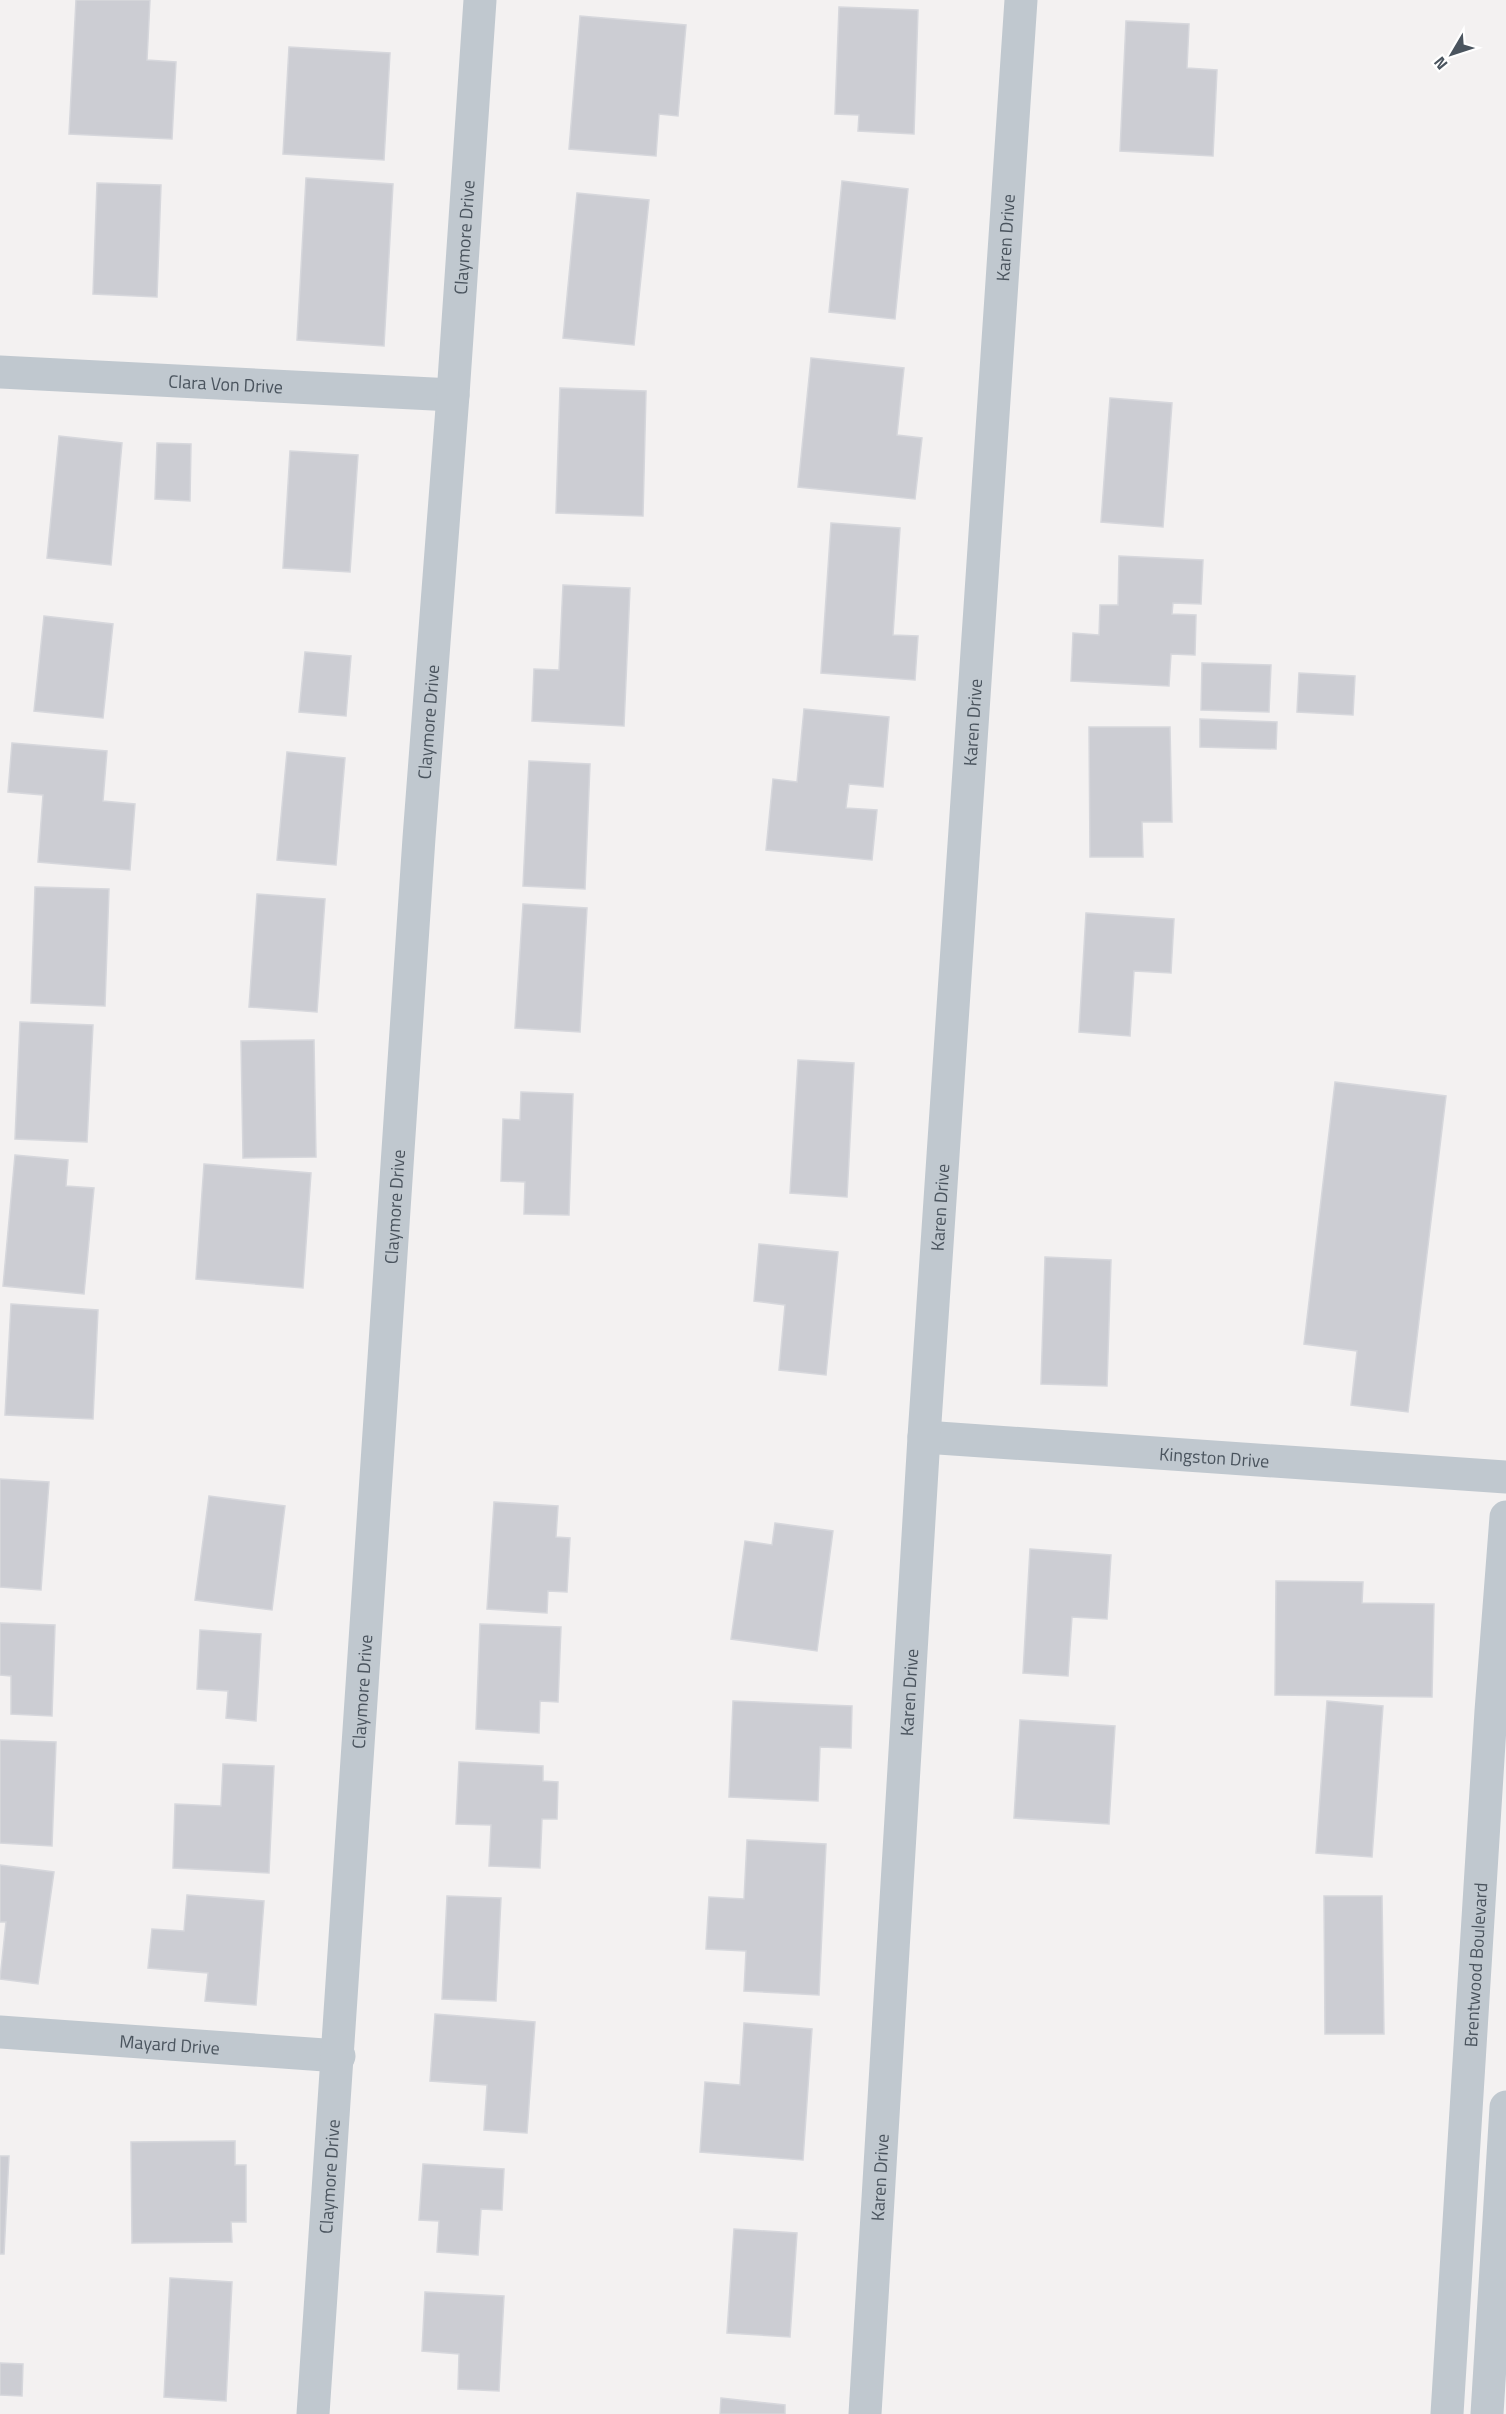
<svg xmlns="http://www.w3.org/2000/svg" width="1506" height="2414" font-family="'Titillium Web',sans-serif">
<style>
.building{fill:#cccdd3;stroke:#d6d7dc;stroke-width:1.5}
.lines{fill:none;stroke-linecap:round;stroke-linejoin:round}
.minor{stroke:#c0c8cf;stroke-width:33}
.labels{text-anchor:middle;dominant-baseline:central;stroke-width:5;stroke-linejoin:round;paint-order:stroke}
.street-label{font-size:18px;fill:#4a545e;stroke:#fff}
</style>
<rect width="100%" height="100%" fill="#f3f1f1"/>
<path class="building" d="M76 0H150L147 60 176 62 172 139 69 134Z
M839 7 918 10 914 134 858 131 859 115 835 114Z
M580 16 686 25 678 116 659 114 656 156 569 149Z
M1126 21 1189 24 1187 68 1217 70 1213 156 1120 151Z
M289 47 390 53 384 160 283 154Z
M306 178 393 184 384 346 297 340Z
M842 181 908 189 895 319 829 312Z
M97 183 161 185 157 297 93 294Z
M577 193 649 200 634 345 563 338Z
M811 358 904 368 897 435 922 438 915 499 798 487Z
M560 388 646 391 643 516 556 513Z
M1110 398 1172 403 1163 527 1101 522Z
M59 436 122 443 111 565 47 558Z
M157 443 191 444 190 501 155 499Z
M290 451 358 455 350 572 283 568Z
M831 523 900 528 893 635 918 636 915 680 821 673Z
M1119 556 1203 560 1201 604 1173 603 1172 614 1196 615 1195 655 1171 654 1169 686 1071 681 1073 633 1099 635 1100 605H1118Z
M563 585 630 588 624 726 532 721 534 669 559 670Z
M44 616 113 624 103 718 34 711Z
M305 652 351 656 346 716 299 712Z
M1202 663 1271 665 1269 712 1201 710Z
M1299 673 1355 676 1353 715 1297 712Z
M804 709 889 717 883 787 849 784 846 808 877 810 872 860 766 850 773 779 797 782Z
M1200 719 1277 722 1276 749 1200 747Z
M1089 727H1170L1172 822H1142L1143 857H1090Z
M12 743 107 751 103 801 135 804 130 870 38 862 43 795 8 792Z
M287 752 345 758 336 865 277 860Z
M529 761 590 764 585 889 523 886Z
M35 887 109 889 105 1006 31 1003Z
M257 894 325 899 317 1012 249 1007Z
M523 904 587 908 580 1032 515 1028Z
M1086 913 1174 919 1171 973 1134 971 1130 1036 1079 1032Z
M20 1022 93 1025 87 1142 15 1139Z
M314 1040 316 1157 243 1158 241 1041Z
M798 1060 854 1063 847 1197 790 1193Z
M1335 1082 1446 1096 1408 1412 1351 1405 1357 1351 1304 1344Z
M521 1092 573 1094 569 1215 524 1214 525 1182 501 1181 503 1119 520 1120Z
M15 1155 68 1160 66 1186 94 1188 84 1294 3 1286Z
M204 1164 311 1173 303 1288 196 1279Z
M759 1244 838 1252 826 1375 779 1370 785 1305 754 1301Z
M1045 1257 1111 1260 1107 1386 1041 1384Z
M11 1304 98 1310 93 1419 5 1415Z
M0 1479 49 1482 41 1590 0 1587Z
M209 1496 285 1506 272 1610 195 1600Z
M494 1502 558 1506 556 1537 570 1538 567 1592 548 1591 547 1613 487 1609Z
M775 1523 833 1531 817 1651 731 1639 745 1541 772 1545Z
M1030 1549 1111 1555 1107 1619 1072 1617 1068 1676 1023 1673Z
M1276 1581 1363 1582 1362 1603 1434 1604 1432 1697 1275 1695Z
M0 1623 55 1625 52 1716 11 1714V1676L0 1675Z
M480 1624 561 1627 558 1702 540 1701 539 1733 476 1729Z
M200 1630 261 1634 256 1721 226 1718 228 1691 197 1689Z
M733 1701 852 1706 851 1748 820 1747 818 1801 729 1797Z
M1327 1701 1383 1706 1372 1857 1316 1853Z
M1020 1720 1115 1726 1109 1824 1014 1818Z
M0 1740 56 1742 52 1846 0 1843Z
M459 1762 543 1766V1781L558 1782 557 1819H542L540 1868 489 1866 491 1825 456 1824Z
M223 1764 274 1766 269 1873 173 1868 175 1804 221 1806Z
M747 1840 826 1844 819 1995 744 1991 746 1951 706 1949 709 1897 744 1899Z
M0 1865 54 1872 38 1984 0 1979 6 1922H0Z
M187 1895 264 1901 256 2005 205 2001 208 1973 148 1968 152 1929 184 1931Z
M447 1896 501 1898 496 2001 442 1999Z
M1324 1896H1382L1384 2034H1325Z
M435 2014 535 2022 527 2133 484 2130 487 2085 430 2081Z
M744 2023 812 2029 803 2160 700 2152 705 2082 740 2085Z
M235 2141V2165H246V2222H231L232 2242 132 2243 131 2142Z
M0 2156H9L4 2254H0Z
M423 2164 504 2169 502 2210 481 2209 478 2255 437 2252 439 2221 419 2220Z
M734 2229 797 2233 790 2337 727 2333Z
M170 2278 232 2282 226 2401 164 2397Z
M425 2292 504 2296 499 2391 458 2389 459 2354 422 2351Z
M0 2363 23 2364 22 2396 0 2395Z
M721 2398 785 2405V2414H720Z"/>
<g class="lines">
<g class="minor">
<path id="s1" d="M0 372 453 395"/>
<path id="s2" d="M924 1437 1506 1477"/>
<path id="s3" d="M0 2032 339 2056"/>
<path id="s4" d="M313 2414 419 838 453 395 480 0"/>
<path id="s5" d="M865 2414 924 1437 1021 0"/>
<path id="s6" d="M1447 2414 1491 1711 1506 1517"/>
<path d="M1487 2414 1506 2107"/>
</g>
</g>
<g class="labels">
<g class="street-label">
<text stroke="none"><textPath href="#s4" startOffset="2182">Claymore Drive</textPath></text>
<text stroke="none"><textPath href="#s5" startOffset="2181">Karen Drive</textPath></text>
<text stroke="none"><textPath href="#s1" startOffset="226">Clara Von Drive</textPath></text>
<text stroke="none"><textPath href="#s4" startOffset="1696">Claymore Drive</textPath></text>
<text stroke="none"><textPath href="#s5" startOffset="1695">Karen Drive</textPath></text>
<text stroke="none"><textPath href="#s4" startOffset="1210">Claymore Drive</textPath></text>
<text stroke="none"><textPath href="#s5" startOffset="1209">Karen Drive</textPath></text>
<text stroke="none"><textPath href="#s2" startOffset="291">Kingston Drive</textPath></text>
<text stroke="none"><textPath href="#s4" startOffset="724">Claymore Drive</textPath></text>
<text stroke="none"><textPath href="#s5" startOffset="723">Karen Drive</textPath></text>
<text stroke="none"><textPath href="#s6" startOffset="450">Brentwood Boulevard</textPath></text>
<text stroke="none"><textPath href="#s3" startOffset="170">Mayard Drive</textPath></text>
<text stroke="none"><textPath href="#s4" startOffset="238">Claymore Drive</textPath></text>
<text stroke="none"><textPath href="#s5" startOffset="237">Karen Drive</textPath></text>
</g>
</g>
<g transform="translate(1452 54) rotate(231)" stroke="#ffffff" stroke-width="4.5" paint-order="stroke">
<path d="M0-4.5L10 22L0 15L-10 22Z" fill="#4a545e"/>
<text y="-9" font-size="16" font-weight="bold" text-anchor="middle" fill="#4a545e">N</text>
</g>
</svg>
